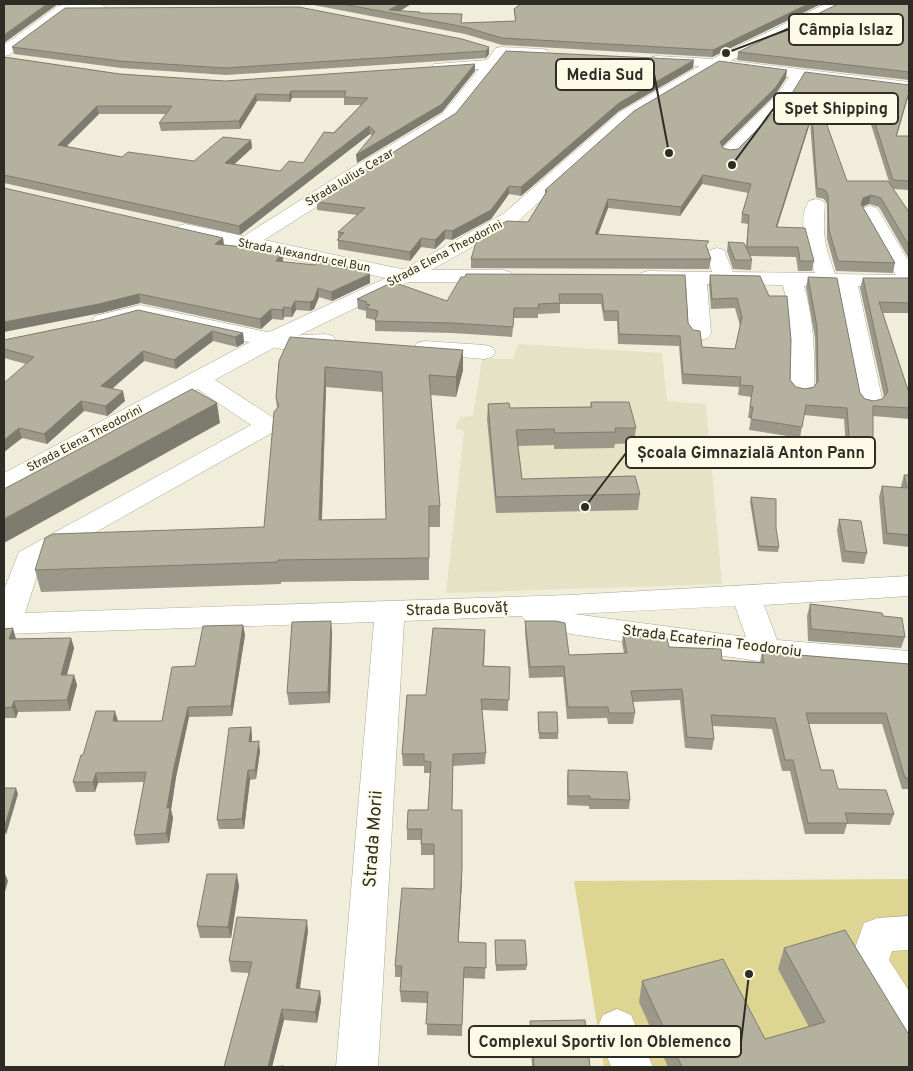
<svg xmlns="http://www.w3.org/2000/svg" width="913" height="1071" font-family="Overpass,sans-serif">
<style>
.built{fill:#e5e2c6}
.green{fill:#ded592}
.lines{fill:none;stroke-linecap:round;stroke-linejoin:round}
.minor-casing{stroke:#aaa795;stroke-width:1}
.major-casing{stroke:#aaa795;stroke-width:1}
.minor{fill:#fff;fill-rule:evenodd}
.major{fill:#fff;fill-rule:evenodd}
.wall{fill:#9b9889;fill-rule:evenodd}
.shaded-wall{fill:#7e7c6f}
.building{fill:#b4b19f;stroke:#7e7c6f;fill-rule:evenodd}
.labels{text-anchor:middle;dominant-baseline:central;stroke-width:4;stroke-linejoin:round;paint-order:stroke}
.far-street-label{font-size:12px;fill:#2d2d25;stroke:#fdfbe7}
.street-label{font-size:15px;fill:#2d2d25;stroke:#fdfbe7}
.near-street-label{font-size:18px;fill:#2d2d25;stroke:#fdfbe7}
.leader{fill:none;stroke:#2d2d25;stroke-width:2}
.callout-dot{fill:#2d2d25;stroke:#fdfbe7;stroke-width:2}
.callout{fill:#fdfbe7;stroke:#2d2d25;stroke-width:2}
.callout-label{font-size:16px;text-anchor:middle;font-weight:bold;fill:#2d2d25}
</style>
<rect width="100%" height="100%" fill="#f0eeda"/>
<path class="built" d="M518 344 662 353 667 401 706 404 722 584 446 593 464 431 455 428 460 417 473 416 482 359H513Z"/>
<path class="green" d="M909 879V1067H604L574 881Z"/>
<g class="lines">
<g class="minor-casing">
<path id="minor" d="M63 5H102L109 9 102 13H66L9 55 4 56V45L58 6Z
M501 47 542 49 547 50 549 53 547 56 542 57 505 56 455 119 264 240 406 270H503L510 272 513 276 510 280 503 282H406L245 250 178 234 175 230 178 226 185 224 244 236 343 173 428 123 443 113 479 69 439 71 434 70 432 67 434 64 487 60 496 48Z
M657 56 715 59 909 82V92L803 78 788 102 735 156 729 157 723 156 720 152 723 148 776 96 789 77 715 67 652 63 650 60 652 57Z
M816 199 823 201 825 205C822 235 825 246 835 274L896 275 861 212 863 208 870 206 877 208 909 262V287L858 286 883 403 879 408 871 410 863 408 859 403 837 286H804C814 321 815 355 814 391L810 396 802 398 794 396 790 391C792 355 792 321 783 285L707 284 711 333 708 338 700 340 692 338 689 333 686 284 641 281 638 277 641 273 648 271 712 272 707 254 710 250 717 248 724 250 733 272 815 273C808 253 796 220 809 201Z
M140 305 286 336 325 334 333 336 336 341 333 346 286 350 140 318 103 328 95 326 92 321 95 316Z
M425 341 484 345 492 347 495 352 492 357 484 359 417 353 414 348 417 343Z
M198 372 206 374 277 420 280 425 277 430 41 563 25 613 570 595 909 576V596L764 605 777 640 909 651V673L766 662 571 634 527 623 522 616 404 621 378 1067H336L374 622 4 634V590L19 552 251 425 190 384 186 379 190 374ZM735 606 746 637 574 614Z
M909 916V950L892 951 889 960 909 991V1046L895 1040 850 962 864 923 878 918Z
M617 1009 631 1015 653 1067H611L597 1028 603 1015Z"/>
</g>
<g class="major-casing">
<path id="major" d="M825 4H842L840 7 720 66 632 118 517 222 413 280 279 345 13 489 4 491V473L263 335 399 272 503 214 620 112 710 60Z"/>
</g>
<use href="#minor" class="minor"/>
<use href="#major" class="major"/>
</g>
<path class="wall" d="M308 4H411L400 11 420 14 462 23 515 21 514 9 521 4H821L712 57 502 45 465 34Z
M909 4V80L737 60 738 52Z
M12 47H489V54L486 58 226 75 121 68 14 54Z
M4 57 120 74 225 81 475 71 442 112 357 163 372 136 370 134 240 235 4 183ZM292 98H344V105H361L303 163 280 171 234 164 252 148 251 140 194 161 122 157 66 146 99 114H166L159 123 161 131 240 129 257 101 290 102Z
M693 68 619 111 521 196 509 194 491 219 452 240 445 239 435 249 421 247 410 261 338 249V232L357 215 317 210V202Z
M786 78 775 95 722 147 723 148 730 150 738 149 791 95 909 94 897 136H909V190L893 189 909 212V259L879 207 869 204 863 207 895 263 893 273 836 271 827 239V204L824 199 816 197 810 123 777 227 814 261 812 271H798L796 257 750 256 752 260 751 270 733 269 727 251 728 242 746 247 748 224 741 223 742 214 748 193 702 184 680 216 608 208 598 234 708 249 711 259 709 269 471 268V259L528 222 545 194V190ZM821 109 868 115 890 185 847 181Z
M223 238 224 245 283 260 282 262 370 274V283L332 301 319 297 314 309 310 311 296 310 292 317H284L283 320 272 319 261 329 140 303 101 313Z
M685 275 688 323 702 347 735 349 740 326 735 308 711 309 709 285 710 275 760 276 790 380 796 387 805 389 814 387 816 384 815 338 806 287 808 277 860 393 865 399 874 401 882 399 884 397 860 288 863 278H909V313H882L908 390H909V419L873 416V440L870 451 846 448 844 419 804 415 800 438 749 430 751 418H748L751 397 738 395 739 387 682 384 679 346 618 344 617 321H604L601 304H560V313L538 314V318H514L512 337 452 333 375 331V320L366 318V311L358 309 357 299 447 301Z
M101 320 243 333 244 343 237 347 213 341 176 369 144 361 112 389 125 401 109 415 107 416 84 411 47 444 22 438 4 452 26 364 4 358V340Z
M279 361 463 370 456 397 431 395 440 506V527H429V580L281 582V584L41 592 35 570 264 527 277 409 276 398ZM326 387 383 392 386 519 322 520Z
M591 402 636 428 634 443 615 444 614 448 554 449V445L518 446 522 479 640 494 638 510 496 513 487 419 488 404 510 408 590 407Z
M904 475H909V547L883 544 879 497 882 486 901 488V486Z
M751 497 779 547 778 552 758 551 750 502Z
M839 519 867 553 864 564 842 562 837 530Z
M810 604 883 616 905 637 901 648 808 641 807 616Z
M525 621 569 655 624 653 622 643 623 632 669 647 722 660 760 662 762 652 909 664V789H902L882 724H809L821 770 838 789 894 814 890 825 847 824 844 834H805L790 771H782L772 729 713 726 714 739 712 750 685 748 680 700 633 702 635 713 633 724H608L607 718 567 719 563 677 529 678 525 632Z
M243 625 245 635 232 716 189 717 176 777 171 810 173 818 169 843 136 845 134 835 144 782 98 783 95 792H76L73 782 83 755 118 721H162L195 666Z
M4 629 16 639 71 638 74 648 67 675H74L77 685 70 711 18 712 16 718H4Z
M332 632 330 703 289 705 287 693Z
M485 641 484 666 510 667 508 711 482 710 486 753 485 764 453 766 452 810 462 880 458 942 486 943 485 979 463 978 462 1036 427 1035V1003L401 1002 400 991 401 977H395V966L434 889V855H421V840H407V829L428 810 430 773H424V766H403L402 754 426 695Z
M538 712 558 733V739H539Z
M251 727 252 737V742L260 751 256 779 250 780 244 829H219L217 820Z
M568 770 630 800 629 809H589V806L567 805V780Z
M239 886 231 938H200L197 926Z
M308 931 300 989 320 991 321 1001 317 1023 284 1020 272 1067H224L249 973 231 972 229 961Z
M495 940 527 965 526 970 496 971Z
M784 948 909 1067H668L639 1002 642 981 765 1039 809 1027 778 969Z
M530 1021 590 1067H532L530 1032Z"/>
<path class="shaded-wall" d="M47 4H58L4 43V35Z
M400 4H411L395 14 389 10Z
M808 4H821L712 57 713 50Z
M489 47V54L486 58V51Z
M694 60 693 68 619 111 521 196V187L619 103Z
M475 64V71L442 112 357 163 356 155Z
M787 70 786 78 775 95 718 151 720 142Z
M291 91 292 98 290 102 289 95Z
M256 94 257 101 240 129 239 121Z
M97 106 99 114 60 153 58 145Z
M812 114 810 123 774 237 776 227Z
M369 126 370 134 240 235 239 226Z
M251 140 252 148 226 172 225 163Z
M703 175 702 184 680 216 681 207Z
M509 186V194L491 219 452 240V231Z
M871 195 869 204 861 207V204L863 198Z
M608 199V208L595 243V234Z
M445 230V239L435 249V240Z
M223 238 224 247 215 244Z
M421 238V247L410 261V252Z
M283 251V260L277 271 276 261Z
M370 274V283L332 301 331 292Z
M318 288 319 297 314 309 310 311V302Z
M139 294 140 303 101 313 4 332V322Z
M295 301 296 310 292 317 291 308Z
M284 307V317L283 320 282 310Z
M271 309 272 319 261 329 260 319Z
M212 331 213 341 176 369 174 360Z
M243 333 244 343 237 347 235 337Z
M463 350V370L456 397V377Z
M143 351 144 361 103 396 101 386Z
M325 367 326 387 321 541 319 520Z
M123 391 125 401 107 416 105 406Z
M81 401 84 411 47 444 44 434Z
M217 403 220 423 4 543V519Z
M19 428 22 438 4 452V440Z
M331 621 332 632 330 703 328 692Z
M243 625 245 635 232 716 231 706Z
M13 628 16 639 12 650 9 639Z
M71 638 74 648 64 685 61 675Z
M74 675 77 685 70 711 67 700Z
M14 701 18 712 16 718 12 707Z
M188 707 189 717 176 777 171 810 173 818 169 843 166 833 167 808 174 767Z
M115 711 118 721H113Z
M251 727 252 737 250 751 249 742Z
M259 741 260 751 256 779 255 770Z
M248 770 250 780 244 829 242 819Z
M96 773 98 783 95 792 93 782Z
M16 788 18 794 6 835 4 829Z
M462 868V880L458 953V942Z
M4 871 8 881 4 895Z
M237 874 239 886 231 938 228 927Z
M307 920 308 931 298 999 296 988Z
M320 991 321 1001 317 1023 315 1012Z
M282 1009 284 1020 272 1067H268Z"/>
<path class="building" d="M4 4H47L4 35Z
M343 4H400L389 10 420 12 419 13 462 14 461 23 516 21 514 9 521 4H808L713 50 502 38 465 27Z
M838 4H909V72L738 52Z
M299 7 462 39 489 47 486 51 225 68 120 61 12 47 65 8Z
M506 51 694 60 619 103 521 187 509 186 491 210 452 231 445 230 435 240 421 238 410 252 337 240 344 233 338 232 365 208 317 202 320 198 456 113Z
M4 57 120 74 225 81 475 64 442 104 356 155 375 132 369 126 239 226 4 175ZM291 91H346L344 97 368 98 334 133 324 132 303 163 289 161 280 171 225 163 251 140 223 137 194 161 128 152 122 157 58 145 97 106H172L159 123 239 121 256 94 289 95Z
M719 61 787 70 776 87 720 142 723 148 730 150 738 149 791 95 805 72 909 85V92L896 136H909V181L893 180 870 107 818 100 847 181H888L909 212V246L881 198 871 195 863 198 861 204 895 263 838 261 829 230 828 195 825 190 817 188 812 114 776 227 805 228 814 261H800L798 247H747L749 215 742 214 751 184 703 175 681 207 608 199 595 234 709 241 706 245 711 259H471L478 236 507 221 528 222 547 191 545 190 634 111Z
M4 188 223 238 215 244 283 251 276 261 315 265 321 258 370 274 331 292 318 288 314 300 310 302 295 301 291 308 284 307 282 310 271 309 260 319 139 294 99 304 4 322Z
M728 242 744 243 752 260H735Z
M466 274 685 275 688 323 693 330 700 331 702 347 735 349 742 317 737 298 712 299 710 275 760 276 769 296H787L791 340 790 380 796 387 805 389 814 387 818 381 817 327 808 277 837 278 860 393 865 399 874 401 882 399 888 392 863 278H909V303L879 302 908 390H909V408L873 406V440L849 437 847 408 806 405 802 427 751 419 753 407H750L753 386 740 385 741 377 683 374 680 336 619 334 618 311H604L602 294H559L560 303 538 304 539 308H514L513 327 452 323 375 321 378 311 366 308 370 305 366 304 367 302 357 299 393 282 447 301 461 277H465Z
M138 310 243 333 235 337 212 331 174 360 143 351 101 386 123 391 107 405 105 406 81 401 44 434 19 428 4 440V383L34 357 4 349V340L101 320Z
M290 337 463 350 456 377 429 375 440 506H429V558L278 560V562L35 570 45 538 53 534 264 527 274 412 279 406 276 398 279 361ZM325 367 382 372 386 519 319 520Z
M192 389 217 403 4 519V489Z
M591 402H629L636 428H615L616 432 555 433 554 429 516 430 522 479 635 476 640 494 496 497 488 404 509 403 510 408 592 407Z
M904 475H909V535L887 533 882 486 907 488Z
M751 497 776 499V528L779 547 759 546Z
M839 519 861 521 867 553 845 551Z
M810 604 882 613 883 616 902 618 905 637 811 629Z
M331 621 328 692 287 693 292 622Z
M525 621H556L565 623 569 655 627 653 623 632 667 638 669 647 721 649 722 660 764 663 762 652 909 664V778H905L886 713H806L821 770H833L838 789 886 790 894 814 845 813 848 823H808L793 760H785L775 718 711 715 714 739 687 737 682 689 631 691 635 713H609L608 707H568L564 666 530 667Z
M243 625 231 706 188 707 174 767 167 808H170L166 833 134 835 146 772 96 773 93 782H73L81 755H83L96 711H115L113 721H162L172 667 195 666 203 626Z
M13 628 9 639 71 638 61 675H74L67 700 14 701 12 707 4 708V629Z
M433 628 485 630 483 666 510 667 509 700 481 699 486 753 453 754 452 810H462V868L458 942 486 943V968L464 967 462 1025 426 1024 428 992 400 991 402 966H395L402 888 434 889V844H421L422 829H407L408 810H428L431 762 424 761V754H402L407 695H426Z
M538 712H557L558 733H539Z
M251 727 249 742 259 741 255 770H248L242 819 217 820 229 728Z
M568 770 627 772 630 800 590 799V796H568Z
M4 788H16L4 829Z
M207 874H237L228 927 197 926Z
M237 917 307 920 296 988 320 991 315 1012 282 1009 268 1067 284 1066V1067H224L252 962 229 961Z
M845 930 909 1035V1067H682L642 981 723 959 765 1039 825 1022 784 948Z
M495 940H525L527 965H496Z
M585 1020 590 1067H534L530 1021Z"/>
<g class="labels">
<g class="far-street-label">
<text transform="translate(350 178) rotate(-31)">Strada Iulius Cezar</text>
<text transform="translate(445 254) rotate(-28)">Strada Elena Theodorini</text>
<text transform="translate(304 256) rotate(11)">Strada Alexandru cel Bun</text>
<text transform="translate(85 439) rotate(-28)">Strada Elena Theodorini</text>
</g>
<g class="street-label">
<text transform="translate(457 610) rotate(-2)">Strada Bucovăț</text>
<text transform="translate(712 642) rotate(7)">Strada Ecaterina Teodoroiu</text>
</g>
<g class="near-street-label">
<text transform="translate(374 839) rotate(-86)">Strada Morii</text>
</g>
</g>
<path class="leader" d="M726 53L789 29M669 153L654 74M732 165L774 108M585 507L626 453M749 974L741 1042"/>
<g class="callout-dot">
<circle cx="726" cy="53" r="5"/>
<circle cx="669" cy="153" r="5"/>
<circle cx="732" cy="165" r="5"/>
<circle cx="585" cy="507" r="5"/>
<circle cx="749" cy="974" r="5"/>
</g>
<g class="callout">
<rect x="789" y="14" width="114" height="31" rx="5"/>
<rect x="556" y="59" width="98" height="31" rx="5"/>
<rect x="774" y="93" width="124" height="31" rx="5"/>
<rect x="626" y="437" width="249" height="31" rx="5"/>
<rect x="469" y="1026" width="272" height="31" rx="5"/>
</g>
<g class="callout-label">
<text x="846" y="35">Câmpia Islaz</text>
<text x="605" y="80">Media Sud</text>
<text x="836" y="114">Spet Shipping</text>
<text x="751" y="458">Școala Gimnazială Anton Pann</text>
<text x="605" y="1047">Complexul Sportiv Ion Oblemenco</text>
</g>
<rect width="913" height="1071" fill="none" stroke="#2d2d25" stroke-width="10"/>
</svg>
